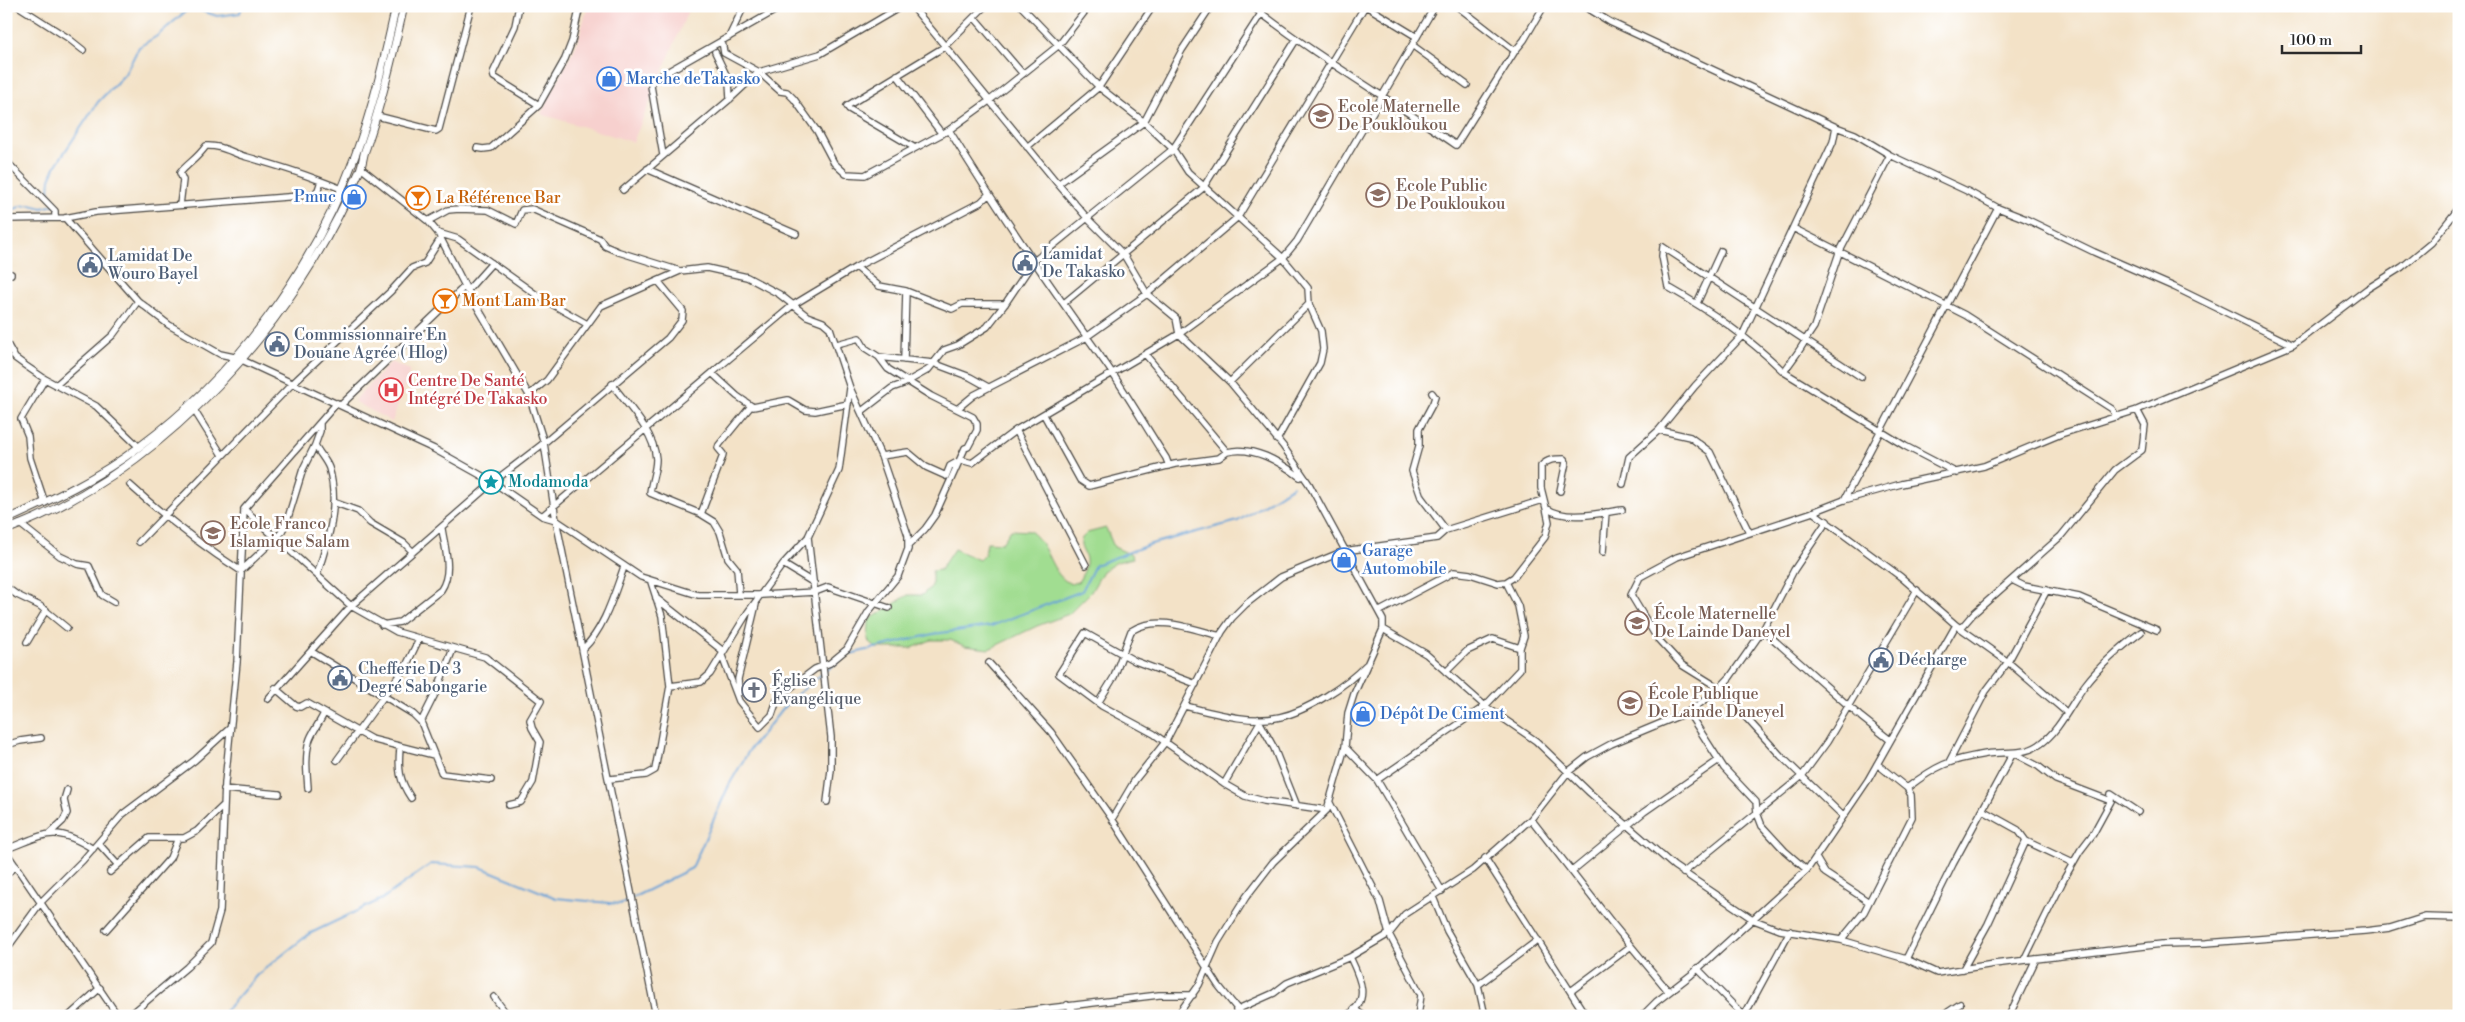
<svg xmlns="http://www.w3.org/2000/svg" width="2465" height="1022" font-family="'Libre Bodoni',serif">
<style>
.built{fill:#f7d0ce}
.grass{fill:#a1dd91;stroke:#66845e}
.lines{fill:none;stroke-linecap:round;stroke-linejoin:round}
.stream{stroke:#67a2d7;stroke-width:2}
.minor-casing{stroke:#494642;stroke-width:8}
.major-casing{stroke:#494642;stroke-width:9}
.minor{stroke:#fff;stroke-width:5.5}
.major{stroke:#fff;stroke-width:7}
.labels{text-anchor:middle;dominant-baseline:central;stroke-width:5;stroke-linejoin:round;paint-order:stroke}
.shop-label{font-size:16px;fill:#366cbe;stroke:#fff;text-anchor:start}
.education-label{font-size:16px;fill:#785e54;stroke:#fff;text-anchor:start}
.food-label{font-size:16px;fill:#c56008;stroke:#fff;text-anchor:start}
.service-label{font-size:16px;fill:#4e5e75;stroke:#fff;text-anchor:start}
.health-label{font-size:16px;fill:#be3a42;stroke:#fff;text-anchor:start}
.culture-label{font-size:16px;fill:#0d838f;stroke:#fff;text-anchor:start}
.worship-label{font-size:16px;fill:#5b616d;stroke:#fff;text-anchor:start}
</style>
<rect width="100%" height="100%" fill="#fff"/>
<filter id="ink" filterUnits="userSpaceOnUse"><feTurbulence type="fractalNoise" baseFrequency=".02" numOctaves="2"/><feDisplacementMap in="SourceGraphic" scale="10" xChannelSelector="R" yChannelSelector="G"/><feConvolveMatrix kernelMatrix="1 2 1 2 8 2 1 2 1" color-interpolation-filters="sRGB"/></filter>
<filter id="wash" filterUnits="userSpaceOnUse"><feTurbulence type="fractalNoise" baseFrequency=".0096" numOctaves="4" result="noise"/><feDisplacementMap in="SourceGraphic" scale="20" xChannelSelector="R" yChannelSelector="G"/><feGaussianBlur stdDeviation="1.12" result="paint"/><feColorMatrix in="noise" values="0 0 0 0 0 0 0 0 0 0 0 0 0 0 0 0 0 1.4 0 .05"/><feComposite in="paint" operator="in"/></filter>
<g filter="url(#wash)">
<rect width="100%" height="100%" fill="#f3e2c7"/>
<path class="built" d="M588 6H690L633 142 541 114 577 44Z
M391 362 410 370 392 422 354 401Z"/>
<path class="grass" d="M1106 528 1114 547 1132 555 1133 558 1117 562 1103 571 1091 592 1069 614 1037 626 989 649 965 646 950 640H931L912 648H876L868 640 869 620 908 595H922L932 586V571L940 570 954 549 979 560 985 554 987 542 1002 543 1011 530 1030 531C1050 545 1049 574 1071 584L1078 582C1097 553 1076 554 1082 538L1087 533Z"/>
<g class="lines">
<path class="stream" d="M6 214 21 206 30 205 42 208 54 205 55 202 49 191 50 179 56 165 98 102 125 74 139 47 157 36 186 11 196 9 217 16 240 13 242 6
M826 671 846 655 933 634 991 626 1082 591 1095 565 1151 544 1238 521 1293 486
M221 1016 257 975 309 934 382 899 431 864 480 867 556 898 620 904 692 868 729 785 750 749 789 701 822 674"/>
</g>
</g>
<g filter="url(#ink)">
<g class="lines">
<g class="minor-casing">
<path id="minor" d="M18 6 68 38 83 50
M519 6 515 26 493 73 494 77 539 105
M912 6 1058 184 1088 219 1124 255 1147 294 1176 318 1179 334 1230 382 1283 446 1309 484 1383 620V629L1354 694 1348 713 1345 747 1327 810 1273 862 1246 897 1218 942 1199 985 1177 1016
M1021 6 1099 87 1144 122 1173 149 1188 172 1283 258 1308 288 1309 304 1321 331 1323 349 1320 363 1277 440
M1089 6 1059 45 989 101 949 130C997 209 1050 286 1104 361 1126 392 1145 426 1166 458L1169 466
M1252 6C1317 57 1388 98 1456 145L1515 51
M1366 6 1417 37
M1457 6 1515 51 1524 40 1544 6
M1589 9 1610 22 1836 127
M974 17 1023 74
M729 37 744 6
M722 41 724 53 759 72 820 54 902 6
M1412 45 1467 85
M715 52 729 81 730 99
M897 75 942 134
M377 116 436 131 439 129 471 6
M1027 147 1099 87 1153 6
M477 148 483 149 491 148 539 105 565 59 572 41 580 6
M915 148 849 109 847 106 944 47 985 6
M663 155 651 86 653 80 783 6
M6 161 55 211V217
M361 168 428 221 438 233 465 286 529 395 544 443 556 520 656 1016
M647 169 796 234
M1058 184 1144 122 1182 50 1211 6
M623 190 730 99 759 72 780 91 787 92 794 99 817 131 834 163 846 174 865 175 949 130
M180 205 183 180 180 173C188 163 197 159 206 146 221 145 232 153 247 157 272 164 296 171 321 181
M65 218 138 301 169 325 220 354 234 357
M6 219 65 218 96 212 313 195 318 190 321 181 342 189
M428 221 448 210 459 209 488 210 516 224 522 210 532 209 600 239 605 246 619 252 680 271
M1793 228 1965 315 2112 409 2117 417
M438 233 458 239 538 296 587 324
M856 267 879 286 906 291 952 309 962 304H1005
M6 273 11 274
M467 291 492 263
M1064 303 1203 188 1296 40
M1697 303 1721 251
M6 342 15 358 26 366 45 379 96 406 139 447
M837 344 859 338 865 348 879 357 888 369 931 396 973 417 977 424V430L968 447 965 448 935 515 925 529 910 544
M1145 354 1227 452C1253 445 1280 462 1300 477
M879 357 933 363 970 377 988 387
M242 360 434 449 493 482 542 516 556 520 641 577 698 595H762L815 592 828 587 889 608
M904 360 906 291
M1784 372 1905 446 1957 473
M712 373 737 396 753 407 788 400 805 410 815 411 848 404
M1861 377C1795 333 1729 290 1663 247L1662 256 1668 287C1712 312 1747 336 1784 372 1791 361 1800 351 1806 339L1814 327 1839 253 1890 155 1967 191 1998 208 2026 219 2094 252 2174 287 2293 345
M45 379 21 419 28 436 30 458 45 503
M1230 382 1309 304
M612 384C628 406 654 431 656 459 656 471 651 482 650 493L701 514 714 522 720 532 728 558 737 569 739 594
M56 385 113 335 138 301
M1432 393 1435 397 1433 403 1419 429V446L1412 471 1421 497 1446 530
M529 395 547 380 601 306 680 271 707 268 747 277 779 294 807 316 823 322 830 328 850 388 839 470 808 537 783 564 748 612 710 674 701 682 670 686
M341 405 465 286
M957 409 974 395 1085 338 1147 294 1238 217 1365 6
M194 410 222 455
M862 411 892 388 903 384 928 370 944 350 958 345 987 327 1005 304 1034 261 1173 149 1266 6
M1044 415 1080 480 1089 486 1175 464 1219 458 1227 452
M1016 430 1086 565
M1659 430 1690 437 1710 452 1749 532
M881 456 908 452 926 467 946 476 950 466 961 460 972 463 1016 430 1179 334 1283 258 1297 241 1435 6
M1623 484 1629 457 1659 430 1695 386 1742 336 1833 142 1836 127 1855 134 1890 155
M130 485C165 517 202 546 241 571L281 533 287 521 303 469 315 445
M1560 491 1566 462 1564 459C1554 459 1548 459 1541 466V488L1546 508C1567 522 1599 513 1622 510
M1844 500 1998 208
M333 502 358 511 370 523 404 543 413 552
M244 509 351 606 397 632 485 657 541 701 530 720 532 728 540 742 533 782 521 802 509 805
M1813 512 1901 577 1956 625 2008 662 2066 712
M701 514 722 458 723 454 718 448 719 445 751 406
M542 516 793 305 856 267 981 202 988 195
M20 524 60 556 77 564 89 566 102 595 114 602
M808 537 831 737V770L827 802
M139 542 292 384 391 291 412 268 425 263 441 238
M1603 552 1606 512
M783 564 814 583
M317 575C328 541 340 505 329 468 326 460 319 453 315 445L320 431V423
M2012 580 2024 586 2079 597 2157 630
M6 587 17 595 40 606 67 628
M656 598 723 651
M1380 611 1454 572 1470 574 1498 583 1506 582 1514 577 1545 537 1549 522 1546 508
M382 625 400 622 441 590C453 572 445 549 442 529
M1961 628 1973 614 2061 536 2115 470 2142 450 2145 425 2137 410
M1383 629 1426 654 1485 706 1536 741 1590 793 1674 866 1754 920 1780 930 1841 940 1906 959 1937 973 1994 964 2162 944 2206 943 2365 931 2390 928 2425 917 2459 918
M1763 630 1861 717 1890 740
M27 642 46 610
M583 649C605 628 614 594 624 567
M312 652 413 714 421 722 442 774 491 780
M722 656 739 701 760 727 772 715 777 700 786 691 815 669 830 663 847 649 869 611 898 576 908 549V535L881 456 850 388
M989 663 1051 732 1112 819 1218 985 1243 1016
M1446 672 1467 651 1493 639 1520 648
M1196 684 1135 661 1085 633 1059 674 1102 706 1154 734 1224 784 1245 796 1264 801 1327 810
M275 688 296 706 300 707 307 703 371 739 434 755
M739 693 738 679 756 604
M268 699 351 606 493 482 544 443 668 338 682 320 683 311 658 281
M1098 703 1114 677 1131 631C1157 614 1192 629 1220 636
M1185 706C1214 713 1250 724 1280 717 1307 711 1347 685 1366 665
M1688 712 1724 768 1756 802 1757 813 1762 826 1785 851 1807 870
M1258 719 1274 748 1297 806
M421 722 437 690 453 649
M6 745 20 741 41 738
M1345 747 1377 780 1442 891
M400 748C398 769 399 780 411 798
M2013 753 2038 766 2056 780 2111 801V794L2138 812
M337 760 406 666 419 639
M1949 762 1986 691 2008 662 2047 590
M610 779 646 775 655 770 670 686 662 616 651 582
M1377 780 1485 706 1520 669V648L1524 636 1518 606 1506 582
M1224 784 1260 722
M308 788C307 773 305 757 309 742 311 733 320 723 324 713
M1907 788C1937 765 1949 760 1986 754 2004 751 2022 756 2039 745 2059 732 2071 704 2085 685 2101 664 2120 648 2141 632
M224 789 279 794
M1329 801 1380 901 1389 934 1421 995 1418 1016
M1982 810 2018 830 2026 841 2073 863
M1843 816 1781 756 1719 688 1682 665 1657 638 1631 595 1640 577 1677 557 1813 512 1844 500 1901 484 1984 466 2061 434 2137 410 2293 345 2367 289 2402 267 2431 243 2459 208
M1112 819 1135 780 1166 741 1222 632 1232 618 1246 604 1281 577 1344 551 1437 538 1446 530 1543 500
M1531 819 1612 923 1669 992
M50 833 63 821 67 813 64 800 67 790
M98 843 117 864
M6 849C45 835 53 824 93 849
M6 852 118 1016
M1485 858 1586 1016
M1816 858 1825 873 1869 902
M1572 871 1644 812 1719 760
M110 872 149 838H184L197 831 224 805
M1683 873 1802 776 1827 742 1917 590
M6 874 16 866
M1433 897 1447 931 1478 985 1485 1016
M106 930 170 858 178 838
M1841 940 1864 912 1912 817 1911 795 1907 788 1877 764
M6 950 41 902 83 860 123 814 195 760 229 729
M1906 959 1953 864 2013 753
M2024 960 2064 879 2080 851 2093 834 2111 801
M1697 968 1744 1016
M1963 969 1988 924 2026 841
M1478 985 1538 940
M1571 991 1631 946
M494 997 508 1016
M1067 1005 1079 1016
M1354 1009 1364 1016
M1236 1010 1274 993 1287 983 1350 957 1389 934 1405 914 1473 870 1531 819 1568 772 1587 757 1611 744 1688 712 1716 692 1730 677 1763 630 1794 570 1827 521
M69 1016 100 988
M129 1016 187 967 211 943 220 911 225 783 237 662 244 509 337 403
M984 1016 1159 995H1193
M1346 1016C1372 1001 1360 978 1350 957
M1642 1016 1656 1002 1691 975 1807 870 1868 780 1956 625
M1744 1016 1790 931
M1942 1016 1960 1004
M2009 1016 2036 959"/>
</g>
<g class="major-casing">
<path id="major" d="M6 520C53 499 98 478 139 447 236 376 314 268 355 156 373 108 385 56 396 6
M6 530C165 471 295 323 360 170 363 163 363 155 366 148 382 102 393 54 404 6"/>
</g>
<use href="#minor" class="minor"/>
<use href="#major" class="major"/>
</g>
</g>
<defs>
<g id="shop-ring" transform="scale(1.25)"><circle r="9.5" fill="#fff" stroke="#3f7fe0" stroke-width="1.5"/><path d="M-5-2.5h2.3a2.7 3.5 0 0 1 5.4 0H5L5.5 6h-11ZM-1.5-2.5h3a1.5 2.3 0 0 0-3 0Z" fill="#3f7fe0"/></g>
<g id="school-ring" transform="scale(1.25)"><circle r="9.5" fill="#fff" stroke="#8d6e63" stroke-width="1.5"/><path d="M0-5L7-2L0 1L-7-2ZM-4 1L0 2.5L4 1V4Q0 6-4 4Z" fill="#8d6e63"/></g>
<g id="bar-ring" transform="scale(1.25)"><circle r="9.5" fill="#fff" stroke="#e8710a" stroke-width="1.5"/><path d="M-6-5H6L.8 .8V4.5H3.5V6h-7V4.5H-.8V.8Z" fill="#e8710a"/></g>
<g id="civic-ring" transform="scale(1.25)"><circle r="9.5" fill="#fff" stroke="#5c6f8a" stroke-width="1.5"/><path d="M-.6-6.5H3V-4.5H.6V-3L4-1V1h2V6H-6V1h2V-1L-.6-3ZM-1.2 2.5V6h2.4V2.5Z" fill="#5c6f8a"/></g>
<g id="hospital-ring" transform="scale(1.25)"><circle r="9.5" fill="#fff" stroke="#e0444e" stroke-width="1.5"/><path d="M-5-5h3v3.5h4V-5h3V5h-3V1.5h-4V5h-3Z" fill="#e0444e"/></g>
<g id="sight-ring" transform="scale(1.25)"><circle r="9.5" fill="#fff" stroke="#0f9aa8" stroke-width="1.5"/><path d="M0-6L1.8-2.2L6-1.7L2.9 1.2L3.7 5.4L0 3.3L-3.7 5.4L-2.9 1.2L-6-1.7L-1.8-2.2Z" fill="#0f9aa8"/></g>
<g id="church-ring" transform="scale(1.25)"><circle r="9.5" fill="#fff" stroke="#6b7280" stroke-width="1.5"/><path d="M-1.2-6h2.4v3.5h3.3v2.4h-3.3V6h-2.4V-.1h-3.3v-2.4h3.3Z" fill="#6b7280"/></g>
</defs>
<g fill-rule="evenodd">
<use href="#shop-ring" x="609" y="79"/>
<use href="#school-ring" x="1321" y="116"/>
<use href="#school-ring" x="1378" y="195"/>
<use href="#shop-ring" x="354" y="197"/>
<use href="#bar-ring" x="418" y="198"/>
<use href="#civic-ring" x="1025" y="263"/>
<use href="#civic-ring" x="90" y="265"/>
<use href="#bar-ring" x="445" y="301"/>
<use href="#civic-ring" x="277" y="344"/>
<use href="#hospital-ring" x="391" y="390"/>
<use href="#sight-ring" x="491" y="482"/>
<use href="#school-ring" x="213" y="533"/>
<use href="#shop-ring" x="1344" y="560"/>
<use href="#school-ring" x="1637" y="623"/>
<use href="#civic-ring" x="1881" y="660"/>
<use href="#civic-ring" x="340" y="678"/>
<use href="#church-ring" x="754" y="690"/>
<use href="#school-ring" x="1630" y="703"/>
<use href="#shop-ring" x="1363" y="714"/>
</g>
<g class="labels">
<g class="shop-label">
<text x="626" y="79">Marche deTakasko</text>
<text x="336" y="197" text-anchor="end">Pmuc</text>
<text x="1362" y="551">Garage<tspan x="1362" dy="18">Automobile</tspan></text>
<text x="1380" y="714">Dépôt De Ciment</text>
</g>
<g class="education-label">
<text x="1338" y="107">Ecole Maternelle<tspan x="1338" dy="18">De Poukloukou</tspan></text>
<text x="1396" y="186">Ecole Public<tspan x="1396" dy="18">De Poukloukou</tspan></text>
<text x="230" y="524">Ecole Franco<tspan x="230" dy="18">Islamique Salam</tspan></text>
<text x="1654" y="614">École Maternelle<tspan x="1654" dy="18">De Lainde Daneyel</tspan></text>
<text x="1648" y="694">École Publique<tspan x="1648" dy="18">De Lainde Daneyel</tspan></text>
</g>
<g class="food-label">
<text x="436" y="198">La Référence Bar</text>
<text x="462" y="301">Mont Lam Bar</text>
</g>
<g class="service-label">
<text x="1042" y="254">Lamidat<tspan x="1042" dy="18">De Takasko</tspan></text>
<text x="108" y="256">Lamidat De<tspan x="108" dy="18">Wouro Bayel</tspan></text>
<text x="294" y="335">Commissionnaire En<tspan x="294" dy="18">Douane Agrée ( Hlog)</tspan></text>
<text x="1898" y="660">Décharge</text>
<text x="358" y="669">Chefferie De 3<tspan x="358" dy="18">Degré Sabongarie</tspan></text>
</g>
<g class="health-label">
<text x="408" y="381">Centre De Santé<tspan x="408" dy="18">Intégré De Takasko</tspan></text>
</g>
<g class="culture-label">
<text x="508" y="482">Modamoda</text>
</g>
<g class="worship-label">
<text x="772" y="681">Église<tspan x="772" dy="18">Évangélique</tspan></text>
</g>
</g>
<rect width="2465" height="1022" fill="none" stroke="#fff" stroke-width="25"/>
<path d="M2282 45v8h79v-8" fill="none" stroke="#2b2b2b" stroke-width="2.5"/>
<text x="2290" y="45" font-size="15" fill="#2b2b2b" stroke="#ffffff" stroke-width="4" paint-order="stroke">100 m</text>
</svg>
